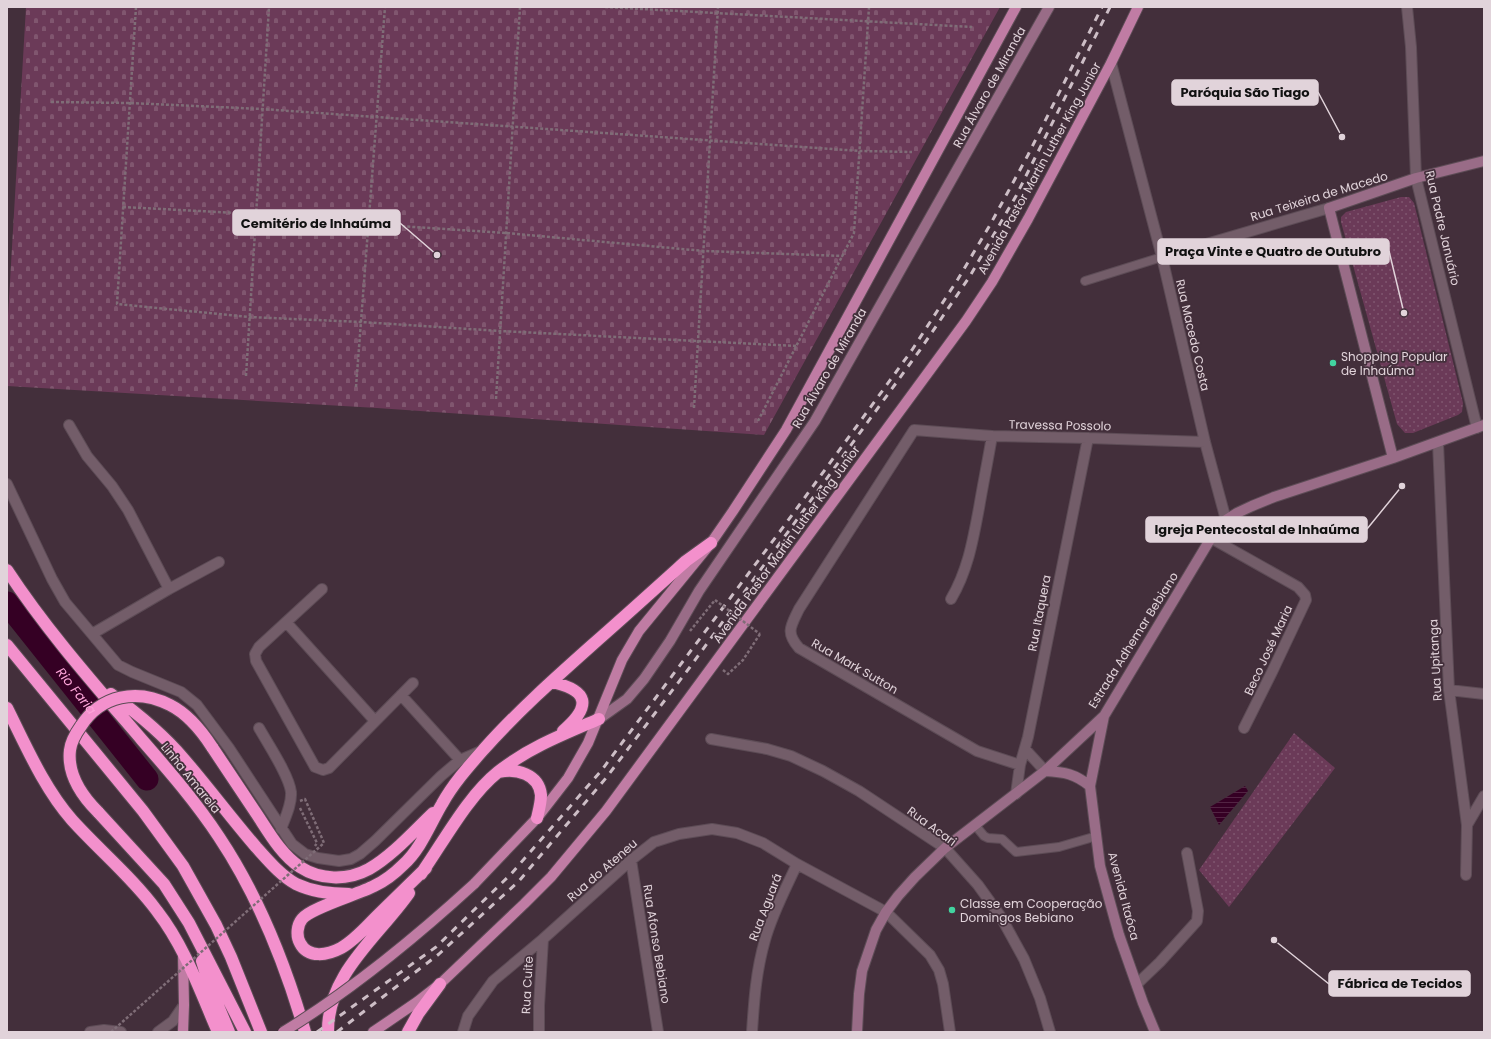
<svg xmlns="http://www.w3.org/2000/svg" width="1491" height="1039" font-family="Poppins,sans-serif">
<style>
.cemetery{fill:url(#cemetery-stones)}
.park{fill:url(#park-dots)}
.water{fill:url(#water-rules)}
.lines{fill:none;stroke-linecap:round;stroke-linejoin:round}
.river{stroke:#350024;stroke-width:23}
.lane-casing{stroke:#5d4c56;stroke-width:10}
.street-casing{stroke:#5d4c56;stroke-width:12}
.secondary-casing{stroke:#5d4c56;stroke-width:12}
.primary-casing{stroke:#5d4c56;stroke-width:12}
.highway-casing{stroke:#5d4c56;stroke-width:14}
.path{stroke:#7f6d77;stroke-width:2.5;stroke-dasharray:3 2;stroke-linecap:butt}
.lane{stroke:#735d69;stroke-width:8}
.street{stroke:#735d69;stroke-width:10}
.secondary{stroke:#996c87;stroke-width:10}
.primary{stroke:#c07ca4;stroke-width:10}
.highway{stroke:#f390cc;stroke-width:12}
.rail{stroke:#cdbec6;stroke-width:3;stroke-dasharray:7 7;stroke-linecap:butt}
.primary-bridge-casing{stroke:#5d4c56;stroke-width:12;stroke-linecap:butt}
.highway-bridge-casing{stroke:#5d4c56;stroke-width:14;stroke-linecap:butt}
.path-bridge{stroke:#7f6d77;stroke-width:2.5;stroke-dasharray:3 2;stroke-linecap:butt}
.primary-bridge{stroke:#c07ca4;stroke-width:10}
.highway-bridge{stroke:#f390cc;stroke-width:12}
.poi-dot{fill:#42d4a0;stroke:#432f3b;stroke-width:1.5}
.labels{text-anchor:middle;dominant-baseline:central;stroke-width:3.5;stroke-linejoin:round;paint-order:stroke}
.street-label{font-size:12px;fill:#e1d3da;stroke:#432f3b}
.poi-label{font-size:12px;fill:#e1d3da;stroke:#432f3b;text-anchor:start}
.water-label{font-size:13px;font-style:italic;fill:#fca3d8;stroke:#432f3b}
.leader{fill:none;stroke:#e1d3da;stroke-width:1.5}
.callout-dot{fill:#e1d3da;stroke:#432f3b;stroke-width:1.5}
.callout{fill:#e1d3da;stroke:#e1d3da;stroke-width:1.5}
.callout-label{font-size:13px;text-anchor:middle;font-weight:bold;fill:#111}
</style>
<defs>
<pattern id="cemetery-stones" width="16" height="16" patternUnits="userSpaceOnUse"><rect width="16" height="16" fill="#6b3a58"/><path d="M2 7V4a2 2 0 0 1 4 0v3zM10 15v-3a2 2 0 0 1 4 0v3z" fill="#80566f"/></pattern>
<pattern id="park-dots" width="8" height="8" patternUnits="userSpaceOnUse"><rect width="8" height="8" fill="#6b3a58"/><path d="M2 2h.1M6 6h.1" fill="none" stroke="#80566f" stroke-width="1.8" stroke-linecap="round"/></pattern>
<pattern id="water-rules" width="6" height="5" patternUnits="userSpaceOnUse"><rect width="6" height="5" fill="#350024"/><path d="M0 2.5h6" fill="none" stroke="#522443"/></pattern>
</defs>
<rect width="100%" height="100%" fill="#432f3b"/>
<path class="cemetery" d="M26 7H1000L764 435 377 408 7 386V333Z"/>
<path class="park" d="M1401 197H1409L1414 203 1463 403 1462 412 1458 415 1413 433H1405L1397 424 1341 222V217L1346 212Z
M1294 733 1335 768 1229 907 1199 870Z"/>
<path class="water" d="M1245 786 1248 791 1219 825 1210 807Z"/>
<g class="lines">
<path class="river" id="s1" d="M7 603 147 779"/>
<g class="lane-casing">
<path id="lane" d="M1085 281 1162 257
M975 825 984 836 988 838 1002 839 1016 852 1059 847 1097 836"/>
</g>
<g class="street-casing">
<path id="street" d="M1407 7 1411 47 1416 178 1477 428
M1111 63 1162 257 1205 442 1226 520
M1162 257 1329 208
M69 425 87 456 112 486 128 510 169 589
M1438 443 1449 690 1467 825 1466 875
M7 484 52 579 65 602 118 665 132 672 181 692 197 705 229 748 292 844 305 854 318 858 339 861 351 859 360 854 375 841 441 776 460 760 481 751
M1211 538 1298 587 1305 595 1306 600 1272 672 1244 728
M322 589 259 647 255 654 256 661 315 767 323 770 329 768 413 683
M951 599C968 570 973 540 979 508 983 484 988 460 992 436
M286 622 375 721
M92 634 169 589 219 562
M1449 690 1484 694
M401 695 460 760
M259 728C268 744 289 775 291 792 292 804 285 818 281 829
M711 739 767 749 791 756 823 771 859 791 945 848 978 885 1001 917 1024 959 1040 998 1050 1032
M1025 749 1045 771
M1020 765 977 751 799 648C785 632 791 626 799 609L914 430 992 436 1088 438 1205 442
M1016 794 1020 765 1028 737 1088 438
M1467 825 1484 796
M631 860 658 1032
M1137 984 1160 962 1197 921 1198 911 1187 853
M90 1032 104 1030 121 1032
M158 1032 173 1021 184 1005
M463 1032 468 1016 493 981 543 939 631 860 654 842 679 834 712 829 737 833 763 843 797 864 886 912 930 955 939 970 943 984 950 1032
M539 1032V1006L543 939
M752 1032C754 1001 756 971 765 940 772 914 786 888 797 864"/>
</g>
<g class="secondary-casing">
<path id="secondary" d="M1393 458 1329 208 1416 178 1484 161
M1104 716 1090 786 1100 866 1119 935 1143 1003 1155 1032
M599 719 627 699 644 679 670 641 699 591 815 421 1049 7
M1045 771C1065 772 1075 774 1090 786
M857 1032 859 994 862 971 876 930 886 912 898 896 915 877 945 848 1045 771 1104 716 1211 538 1226 520 1237 513 1252 506 1274 497 1393 458 1484 425"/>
</g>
<g class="primary-casing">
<path id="primary" d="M474 884 537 818 568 778 588 743 622 660 639 631 711 543 733 511 786 430 1016 7
M183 955 184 1005 183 1032
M373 1032 417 1002 440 984 524 904 551 877 606 811 966 321 992 282 1028 219 1111 63 1138 7"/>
</g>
<g class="highway-casing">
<path id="highway" d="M7 570C47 631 95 685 142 740 169 771 196 802 219 837 259 897 285 963 305 1032
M7 645 143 811 183 866 216 925 231 957 261 1032
M551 682C589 690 592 706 563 731
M111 694C137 713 162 733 183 758 208 787 231 818 256 847 268 860 280 875 296 884 313 892 331 894 349 894
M7 708C26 746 44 788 72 820 100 851 133 878 157 911 185 947 200 991 218 1032
M212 747C226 768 240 789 254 810 267 829 280 854 300 867 320 880 347 881 369 869 393 855 413 832 433 813
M499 772C516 768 539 774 541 795 541 803 539 810 537 818
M98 812 164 884 189 923 245 1032
M426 868C410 884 393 900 377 916 366 927 355 940 341 948 328 955 308 959 300 943 296 936 297 925 302 919 310 908 359 894 374 886 385 881 395 873 403 865 421 849 430 824 442 804 453 784 469 766 484 749 517 712 554 679 591 646 623 618 655 589 686 561L711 543
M421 874C444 841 468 796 498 772 528 748 564 734 599 719
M202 961 209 984 229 1032
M328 1032C327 974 379 936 409 893
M408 1032 418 1014 440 984"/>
</g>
<path class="path" d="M136 7 117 304 249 317 361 322 500 331 796 346
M605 7 972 27
M51 102 130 103 262 109 860 151 912 152
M123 207 256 214 368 224 506 233 704 251 843 256
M246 376 269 7
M356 387 385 7
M496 399 520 7
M694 408 718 7
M758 421 854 233 869 7
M690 631 715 600
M723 670 728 674 743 660 760 634
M300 801 305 799 324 843
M300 808 317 843 315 846"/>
<use href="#lane" class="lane"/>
<use href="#street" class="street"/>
<use href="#secondary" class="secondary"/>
<use href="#primary" class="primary"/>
<use href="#highway" class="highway"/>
<path class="rail" d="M317 1032 436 947 511 874 601 771 784 526 867 412 912 350 958 279 990 225 1028 155 1102 7
M337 1032 439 954 519 881 606 778 690 667 920 350 970 276 1016 196 1110 7"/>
<g class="primary-bridge-casing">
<path id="primary-bridge" d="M283 1032C352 990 415 938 474 884"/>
</g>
<g class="highway-bridge-casing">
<path id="highway-bridge" d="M98 812C82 796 67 775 70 750 71 741 76 733 81 726 101 695 137 688 170 705 188 714 201 730 212 747"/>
</g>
<path class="path-bridge" d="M715 600 760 634
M111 1032 324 843"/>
<use href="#primary-bridge" class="primary-bridge"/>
<use href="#highway-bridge" class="highway-bridge"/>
</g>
<g class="poi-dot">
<circle cx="1333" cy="363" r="4"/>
<circle cx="952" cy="910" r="4"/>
</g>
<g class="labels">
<g class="street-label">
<text transform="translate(989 87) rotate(-61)">Rua Álvaro de Miranda</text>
<text transform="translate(1039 168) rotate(-61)">Avenida Pastor Martin Luther King Junior</text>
<text transform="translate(1319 196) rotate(-17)">Rua Teixeira de Macedo</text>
<text transform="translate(1443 228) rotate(77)">Rua Padre Januário</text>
<text transform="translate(1193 335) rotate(77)">Rua Macedo Costa</text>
<text transform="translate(829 368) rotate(-60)">Rua Álvaro de Miranda</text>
<text transform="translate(1060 425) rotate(1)">Travessa Possolo</text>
<text transform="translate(786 544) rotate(-54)">Avenida Pastor Martin Luther King Junior</text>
<text transform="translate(1039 613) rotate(-79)">Rua Itaquera</text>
<text transform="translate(1133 640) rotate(-58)">Estrada Adhemar Bebiano</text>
<text transform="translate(1268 650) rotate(-65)">Beco José Maria</text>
<text transform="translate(1435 660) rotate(-93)">Rua Upitanga</text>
<text transform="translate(855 666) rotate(30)">Rua Mark Sutton</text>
<text transform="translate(191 778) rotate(51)">Linha Amarela</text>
<text transform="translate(932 826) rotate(36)">Rua Acari</text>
<text transform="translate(602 870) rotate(-41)">Rua do Ateneu</text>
<text transform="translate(1124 896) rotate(75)">Avenida Itaóca</text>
<text transform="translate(765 907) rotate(-69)">Rua Aguará</text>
<text transform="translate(657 944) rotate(81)">Rua Afonso Bebiano</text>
<text transform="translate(527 985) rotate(-87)">Rua Cuite</text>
</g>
<g class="poi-label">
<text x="1341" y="356">Shopping Popular<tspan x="1341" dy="14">de Inhaúma</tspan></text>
<text x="960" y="903">Classe em Cooperação<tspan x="960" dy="14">Domingos Bebiano</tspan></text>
</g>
<g class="water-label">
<text stroke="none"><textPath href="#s1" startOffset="112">Rio Faria</textPath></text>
</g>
</g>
<path class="leader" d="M1342 137L1318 92M437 255L400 223M1404 313L1389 251M1402 486L1367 529M1274 940L1329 984"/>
<g class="callout-dot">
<circle cx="1342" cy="137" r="4"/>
<circle cx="437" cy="255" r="4"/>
<circle cx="1404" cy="313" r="4"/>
<circle cx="1402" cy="486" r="4"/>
<circle cx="1274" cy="940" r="4"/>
</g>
<g class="callout">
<rect x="1172" y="80" width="146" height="25" rx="4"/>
<rect x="233" y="210" width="167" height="25" rx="4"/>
<rect x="1158" y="239" width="231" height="25" rx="4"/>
<rect x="1146" y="517" width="221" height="25" rx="4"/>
<rect x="1329" y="971" width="141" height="25" rx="4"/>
</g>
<g class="callout-label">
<text x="1245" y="97">Paróquia São Tiago</text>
<text x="316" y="228">Cemitério de Inhaúma</text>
<text x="1273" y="256">Praça Vinte e Quatro de Outubro</text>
<text x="1257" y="534">Igreja Pentecostal de Inhaúma</text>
<text x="1400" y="988">Fábrica de Tecidos</text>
</g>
<rect width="1491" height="1039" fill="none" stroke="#e1d3da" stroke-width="16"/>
</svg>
